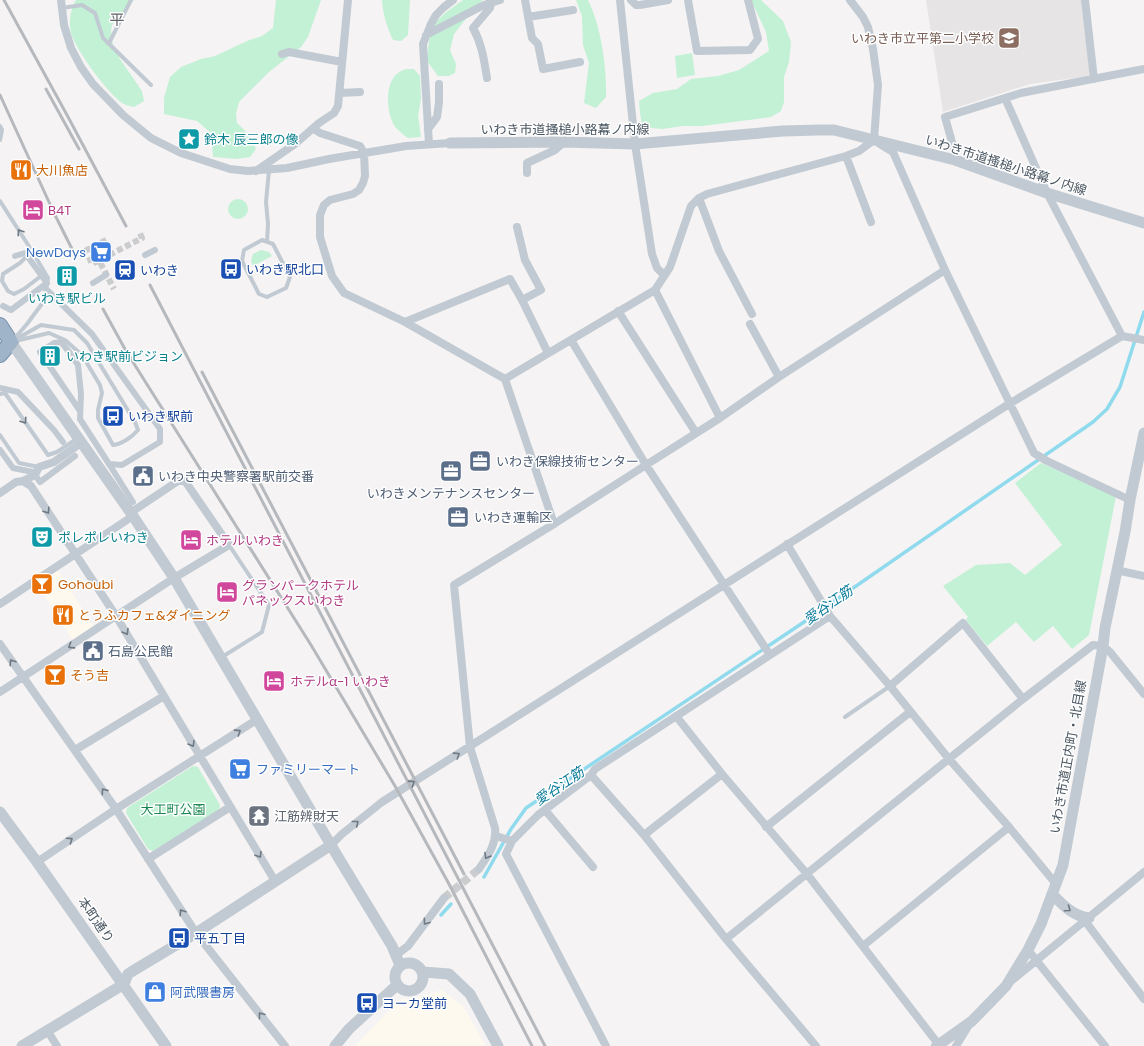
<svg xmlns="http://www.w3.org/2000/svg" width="1144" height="1046" font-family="Poppins,'Noto Sans JP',sans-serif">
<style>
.commercial{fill:#fdf9ef}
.education{fill:#e6e4e5}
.green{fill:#c3f1d5}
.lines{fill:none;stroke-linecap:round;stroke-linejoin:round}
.stream{stroke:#90daee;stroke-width:3.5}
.pedestrian-tunnel{stroke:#caccce;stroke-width:6;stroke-dasharray:6 3;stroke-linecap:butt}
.minor-tunnel{stroke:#caccce;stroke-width:8;stroke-dasharray:8 4;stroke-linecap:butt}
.trunk-casing{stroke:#7690ad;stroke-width:16}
.service{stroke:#c1cad2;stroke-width:4}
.pedestrian{stroke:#c1cad2;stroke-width:6}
.minor{stroke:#c1cad2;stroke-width:8}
.tertiary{stroke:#c1cad2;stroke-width:11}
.trunk{stroke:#9fb4c9;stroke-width:14}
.rail{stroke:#b5b8bd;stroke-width:3}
.oneway{stroke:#6e7983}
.labels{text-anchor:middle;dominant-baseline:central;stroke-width:3;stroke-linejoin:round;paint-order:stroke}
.education-label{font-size:13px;fill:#785e54;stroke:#fff;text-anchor:end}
.street-label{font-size:13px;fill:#4a5661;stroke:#fff}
.culture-label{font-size:13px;fill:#0d838f;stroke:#fff;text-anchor:start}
.food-label{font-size:13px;fill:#c56008;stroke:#fff;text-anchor:start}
.hotel-label{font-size:13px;fill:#b23c85;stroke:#fff;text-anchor:start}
.shop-label{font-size:13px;fill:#366cbe;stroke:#fff;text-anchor:start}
.transit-label{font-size:13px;fill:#164399;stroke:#fff;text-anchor:start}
.service-label{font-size:13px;fill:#4e5e75;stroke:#fff;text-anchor:start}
.park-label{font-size:13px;fill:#17864f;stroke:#fff}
.worship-label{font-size:13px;fill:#5b616d;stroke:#fff;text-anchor:start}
.water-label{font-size:14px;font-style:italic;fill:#0c7c9b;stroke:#fff}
.quarter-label{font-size:15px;fill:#5f6368;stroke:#fff}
</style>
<rect width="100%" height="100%" fill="#f5f3f3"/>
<path class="commercial" d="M57 569 94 627 73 641 36 582Z
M442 990 463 1006 486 1046H355L400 999H411Z"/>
<path class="education" d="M926 0H1081L1090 76 1030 84 943 112Z"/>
<path class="green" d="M76 0H134L112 25 111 30 113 45 120 59 142 91 144 101 134 107C130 106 125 105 122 103 107 92 79 54 72 36 68 24 70 10 76 0Z
M276 0H321L308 37 301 47 269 72 239 102 236 114 237 123C246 131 252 138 256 149L250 157 237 159 213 157 211 133 197 121 164 114V98L170 77 181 67 201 59 215 56 247 41 262 36 273 28Z
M382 0H410L408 35 401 41 393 40C387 27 383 15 382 0Z
M463 0H483L476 6 454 34 450 50 456 64 455 73 449 76H438L427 61C430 24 433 21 463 0Z
M576 0H588C601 26 607 68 606 97L596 108 584 103 589 63 583 45 582 16Z
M751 0H761L783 21 791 42 789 62 784 77V102L781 111 771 117 702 126H683L662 129 652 128 642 125 640 113 639 101 653 93 677 89 691 79 718 76 739 70 769 51 766 32Z
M692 53 695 75 677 78 675 56Z
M406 69H414L420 76 421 99 418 116 421 137 408 138C404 135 400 132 396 128 386 115 384 83 398 73 400 71 404 70 406 69Z
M228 209a10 10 0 1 1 20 0a10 10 0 1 1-20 0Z
M261 250 269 252 272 256 253 266 251 261 253 254Z
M1041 463 1116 496 1089 635 1072 649 1053 626 1034 642 1016 622 987 646 966 620 968 617 943 586 976 565 1010 563 1025 575 1062 545 1015 483Z
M193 766 198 767 220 805 219 810 153 851 148 849 126 813 127 808Z"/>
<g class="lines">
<path class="stream" d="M484 877 511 829 526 808 807 620 1093 422 1107 409 1120 387 1144 312
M441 915 451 904"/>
<path class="pedestrian-tunnel" d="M92 247 114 289
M85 251 108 239
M89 257 92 264 142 238 139 231"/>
<path class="minor-tunnel" d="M444 898 479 869"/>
<g class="trunk-casing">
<path id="trunk" d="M0 325 11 342
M0 355 11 342"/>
</g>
<path class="service" d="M62 8 82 5 95 13 103 38 151 85
M109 43 131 0
M0 126 2 130 0 140
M0 201 32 251 20 263 3 274 2 281 8 291 14 294 24 289 45 273
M262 240 273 244 290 277 286 288 267 297 259 294 242 261 244 250Z
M267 242 268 224 266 202 269 170
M41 325 74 330 87 343 135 422 138 430C132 437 122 444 113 445L98 418V410L102 393 100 385 82 355 65 340 49 333 11 342Z
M14 339 27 324 44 301 48 278 32 251
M0 394 5 393 48 455 57 452 78 438
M0 435 19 463 39 467
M222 657 262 632 269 605 229 545
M845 717 890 686"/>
<path class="pedestrian" d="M145 255 155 250
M118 269 128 264
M93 283 106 275
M43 286 92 334 160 429V442L122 465 109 464 80 419 81 394 78 365 70 353 61 342 54 343 40 352 80 411
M3 306 11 310 47 283 25 253 15 256
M0 388 18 392 54 430 63 442
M0 450 13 468 33 472 40 482 75 456
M109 464 133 502"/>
<path class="minor" d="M61 0 64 25 71 48 81 67 93 84 123 115 151 138 181 153 230 169 248 171 287 168 329 159 406 146 450 143
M525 0 532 38 538 44 543 69 580 62
M620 0 635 144 652 254 657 268 664 275
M631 0 636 5H640L668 0
M688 0 697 51 750 50 758 39 748 0
M850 0 863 17 868 27 873 49 878 85 874 140
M1085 0 1094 79
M528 17 573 10
M426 35 484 5 500 0
M282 54 289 52 342 62
M487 78C484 60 482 44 473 28L490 8 491 3
M340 93 360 92
M1005 98 1047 193 1122 336
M314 129 320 133 360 146 364 153 365 176 363 183 359 190 353 194 330 200 324 205 320 215V237L332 276 344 293 405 322 505 379 554 524
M428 129 437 117 439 102V84
M429 144 423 44 431 24 436 15 444 7 453 0
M880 144 893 152 945 270 1034 453 1047 461 1130 500
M846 156 871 222
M955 160V153L945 117 1021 93 1144 69
M256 171 295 144 319 123 334 113 338 106 348 0
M527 173V163L555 150 564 142
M699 198 719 251 752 314
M517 227 525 260 541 290 522 300
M655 290 720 418
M618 311 696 433
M405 322 510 279 522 300 548 353
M750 324 779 377
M571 340 646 465 770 655
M505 379 655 290 670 267 691 206 699 198 707 194 846 156 859 151 874 140
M23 481 31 486 116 616 275 881
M0 493 16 482 23 481 35 475 39 467 54 462 81 443
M787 544 830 616 890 686 949 759 1009 827 1056 884
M1116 570 1144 576
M0 604 133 516
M0 644 116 809 196 933 285 1046
M890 686 963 623 1023 699
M0 692 174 578 229 545 185 481H178L130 513
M676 716 722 774 807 874 939 1045 935 1046
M75 750 164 696
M591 775 644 835 726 939 816 1046
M545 810 593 867
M766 827 910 712
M644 835 722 774
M496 836 512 841
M331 845 342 834 382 802 1009 404 1122 336 1144 340
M148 859 230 807
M37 862 116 809 258 719
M479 869C487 857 497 844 495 828L470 747 454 585 554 524 646 465 720 418 779 377 945 270
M1085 921 1144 999
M726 939 1023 699 1093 645 1103 646 1110 652 1144 694
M863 946 1009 827
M1028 950 1105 1046
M396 955 408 946 444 898
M1010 982 1144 872
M47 1030 57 1046
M606 1046 506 854 512 841 538 815 591 775 595 769 830 616
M956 1046 969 1025"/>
<path class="tertiary" d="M450 143 564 142 635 144 783 131 819 130H834L955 160 1047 193 1144 223
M11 342 133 516 174 578 338 857 392 946 400 965
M0 812 37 862 166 1046
M1052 894C1063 905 1073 916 1089 918
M395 977a14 14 0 1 1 28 0a14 14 0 1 1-28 0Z
M423 972 449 974 470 994 498 1046
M22 1046 124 984 128 974 131 972 196 933 331 845
M335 1046 349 1029 397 985
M937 1046 972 1021 1006 986 1028 950 1041 924 1063 865 1103 646 1105 628 1125 532 1130 500 1144 433"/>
<use href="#trunk" class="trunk"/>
<path class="rail" d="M4 0 67 115 126 226
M46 89 79 149
M0 95 54 213 75 255
M150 285 545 1046
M103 309 126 351 311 645 395 786 449 884 532 1046
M202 372 464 874"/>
</g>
<defs><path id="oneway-chevron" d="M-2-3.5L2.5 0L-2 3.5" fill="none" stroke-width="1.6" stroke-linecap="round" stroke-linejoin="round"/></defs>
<g class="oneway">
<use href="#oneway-chevron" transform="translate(20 232) rotate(-123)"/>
<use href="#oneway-chevron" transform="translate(24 421) rotate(56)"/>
<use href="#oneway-chevron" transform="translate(47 511) rotate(57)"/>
<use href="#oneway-chevron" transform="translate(126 632) rotate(59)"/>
<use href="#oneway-chevron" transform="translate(71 646) rotate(147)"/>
<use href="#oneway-chevron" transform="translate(12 662) rotate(-124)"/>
<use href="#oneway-chevron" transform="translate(238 732) rotate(-33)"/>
<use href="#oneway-chevron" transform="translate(192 744) rotate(59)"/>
<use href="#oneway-chevron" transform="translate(457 755) rotate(-33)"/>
<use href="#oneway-chevron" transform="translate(412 783) rotate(-33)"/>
<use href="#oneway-chevron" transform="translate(104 791) rotate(-125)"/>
<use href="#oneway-chevron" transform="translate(356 823) rotate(-39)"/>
<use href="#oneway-chevron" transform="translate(70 840) rotate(-34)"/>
<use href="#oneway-chevron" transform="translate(259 855) rotate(58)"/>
<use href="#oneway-chevron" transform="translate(487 856) rotate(120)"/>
<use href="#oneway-chevron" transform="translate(1068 909) rotate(35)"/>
<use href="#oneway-chevron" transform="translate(182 912) rotate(-123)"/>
<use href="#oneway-chevron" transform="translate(426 922) rotate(126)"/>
<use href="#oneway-chevron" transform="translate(261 1015) rotate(-128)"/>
</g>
<defs>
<g id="school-square" transform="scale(1.15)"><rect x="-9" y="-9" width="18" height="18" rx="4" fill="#8d6e63" stroke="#fff"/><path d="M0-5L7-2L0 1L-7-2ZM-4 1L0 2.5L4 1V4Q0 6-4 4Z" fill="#fff"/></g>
<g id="sight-square" transform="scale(1.15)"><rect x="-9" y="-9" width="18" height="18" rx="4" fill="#0f9aa8" stroke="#fff"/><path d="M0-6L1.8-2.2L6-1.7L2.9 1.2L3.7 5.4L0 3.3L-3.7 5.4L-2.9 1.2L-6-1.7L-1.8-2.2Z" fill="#fff"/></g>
<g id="restaurant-square" transform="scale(1.15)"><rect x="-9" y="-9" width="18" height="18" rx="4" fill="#e8710a" stroke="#fff"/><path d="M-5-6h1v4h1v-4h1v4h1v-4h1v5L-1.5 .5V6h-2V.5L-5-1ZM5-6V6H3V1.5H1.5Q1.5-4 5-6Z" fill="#fff"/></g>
<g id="hotel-square" transform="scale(1.15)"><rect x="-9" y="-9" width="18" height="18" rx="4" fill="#d1479c" stroke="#fff"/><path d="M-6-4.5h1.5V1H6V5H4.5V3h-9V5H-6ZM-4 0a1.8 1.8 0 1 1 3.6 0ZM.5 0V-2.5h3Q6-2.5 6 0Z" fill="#fff"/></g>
<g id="supermarket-square" transform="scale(1.15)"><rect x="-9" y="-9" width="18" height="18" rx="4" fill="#3f7fe0" stroke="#fff"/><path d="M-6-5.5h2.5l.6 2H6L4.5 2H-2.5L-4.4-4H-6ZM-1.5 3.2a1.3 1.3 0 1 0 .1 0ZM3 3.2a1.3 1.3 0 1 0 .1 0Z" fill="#fff"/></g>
<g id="bus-square" transform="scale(1.15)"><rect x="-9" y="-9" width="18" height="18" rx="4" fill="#1a4fb4" stroke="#fff"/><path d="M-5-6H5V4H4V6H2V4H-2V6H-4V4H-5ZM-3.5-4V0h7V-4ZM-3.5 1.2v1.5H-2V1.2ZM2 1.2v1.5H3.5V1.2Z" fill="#fff"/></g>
<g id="station-square" transform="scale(1.15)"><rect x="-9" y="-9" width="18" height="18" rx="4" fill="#1a4fb4" stroke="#fff"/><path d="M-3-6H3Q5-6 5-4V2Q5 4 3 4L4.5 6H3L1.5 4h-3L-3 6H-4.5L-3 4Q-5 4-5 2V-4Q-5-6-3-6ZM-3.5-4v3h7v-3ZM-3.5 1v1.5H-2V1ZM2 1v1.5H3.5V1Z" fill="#fff"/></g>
<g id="building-square" transform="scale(1.15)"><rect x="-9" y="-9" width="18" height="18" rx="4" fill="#0f9aa8" stroke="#fff"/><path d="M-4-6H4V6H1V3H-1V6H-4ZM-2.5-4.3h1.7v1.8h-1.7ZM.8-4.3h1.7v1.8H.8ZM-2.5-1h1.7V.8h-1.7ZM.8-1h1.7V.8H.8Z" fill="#fff"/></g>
<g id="office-square" transform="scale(1.15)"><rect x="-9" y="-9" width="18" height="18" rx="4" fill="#5c6f8a" stroke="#fff"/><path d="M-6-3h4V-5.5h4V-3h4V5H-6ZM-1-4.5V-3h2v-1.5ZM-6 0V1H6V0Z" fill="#fff"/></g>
<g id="civic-square" transform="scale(1.15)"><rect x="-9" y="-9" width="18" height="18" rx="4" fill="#5c6f8a" stroke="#fff"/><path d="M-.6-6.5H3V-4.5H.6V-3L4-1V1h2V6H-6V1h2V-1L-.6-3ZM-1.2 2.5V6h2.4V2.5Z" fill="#fff"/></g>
<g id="theatre-square" transform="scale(1.15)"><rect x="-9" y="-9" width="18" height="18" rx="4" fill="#0f9aa8" stroke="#fff"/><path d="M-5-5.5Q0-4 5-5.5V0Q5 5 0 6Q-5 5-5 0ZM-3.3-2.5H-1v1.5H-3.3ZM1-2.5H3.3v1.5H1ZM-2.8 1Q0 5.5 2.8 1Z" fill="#fff"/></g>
<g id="bar-square" transform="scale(1.15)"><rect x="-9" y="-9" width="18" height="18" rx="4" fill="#e8710a" stroke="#fff"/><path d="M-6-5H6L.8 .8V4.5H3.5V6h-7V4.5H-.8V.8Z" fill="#fff"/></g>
<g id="temple-square" transform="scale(1.15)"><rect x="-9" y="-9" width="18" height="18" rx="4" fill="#6b7280" stroke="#fff"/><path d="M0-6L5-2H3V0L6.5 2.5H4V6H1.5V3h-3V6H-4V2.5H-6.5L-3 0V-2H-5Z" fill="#fff"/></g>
<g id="shop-square" transform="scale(1.15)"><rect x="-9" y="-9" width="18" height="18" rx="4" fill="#3f7fe0" stroke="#fff"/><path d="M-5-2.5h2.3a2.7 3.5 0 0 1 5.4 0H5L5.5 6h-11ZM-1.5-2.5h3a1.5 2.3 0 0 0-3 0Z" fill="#fff"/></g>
</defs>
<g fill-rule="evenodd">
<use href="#school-square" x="1009" y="38"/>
<use href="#sight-square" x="189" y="139"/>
<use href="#restaurant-square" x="21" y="170"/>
<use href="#hotel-square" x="33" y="210"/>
<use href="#supermarket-square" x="101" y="252"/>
<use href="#bus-square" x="231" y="269"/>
<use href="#station-square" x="125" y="270"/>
<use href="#building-square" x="67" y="276"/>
<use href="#building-square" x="50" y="356"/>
<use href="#bus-square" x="113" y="416"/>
<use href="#office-square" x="480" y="461"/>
<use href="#office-square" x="451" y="471"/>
<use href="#civic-square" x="143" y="476"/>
<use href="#office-square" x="458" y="517"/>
<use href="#theatre-square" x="42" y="537"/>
<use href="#hotel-square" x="191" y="540"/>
<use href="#bar-square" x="42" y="584"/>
<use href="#hotel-square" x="227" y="592"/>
<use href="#restaurant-square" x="63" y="615"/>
<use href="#civic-square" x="93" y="651"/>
<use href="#bar-square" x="55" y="675"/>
<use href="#hotel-square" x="274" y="681"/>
<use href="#supermarket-square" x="240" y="769"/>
<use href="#temple-square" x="259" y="816"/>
<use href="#bus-square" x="179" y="938"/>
<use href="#shop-square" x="155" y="992"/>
<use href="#bus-square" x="367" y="1003"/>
</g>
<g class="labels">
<g class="education-label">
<text x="994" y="38">いわき市立平第二小学校</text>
</g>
<g class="street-label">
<text x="565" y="129">いわき市道搔槌小路幕ノ内線</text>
<text transform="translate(1006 165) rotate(18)">いわき市道搔槌小路幕ノ内線</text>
<text transform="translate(1068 757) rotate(-80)">いわき市道正内町・北目線</text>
<text transform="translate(96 920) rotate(55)">本町通り</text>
</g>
<g class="culture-label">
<text x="204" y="139">鈴木 辰三郎の像</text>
<text x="67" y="298" text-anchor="middle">いわき駅ビル</text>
<text x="66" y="356">いわき駅前ビジョン</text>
<text x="58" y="537">ポレポレいわき</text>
</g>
<g class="food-label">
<text x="36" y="170">大川魚店</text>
<text x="58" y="584">Gohoubi</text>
<text x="78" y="615">とうふカフェ&amp;ダイニング</text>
<text x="70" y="675">そう吉</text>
</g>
<g class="hotel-label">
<text x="48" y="210">B4T</text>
<text x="206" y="540">ホテルいわき</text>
<text x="242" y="585">グランパークホテル<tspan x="242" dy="15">パネックスいわき</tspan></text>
<text x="290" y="681">ホテルα-1 いわき</text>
</g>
<g class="shop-label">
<text x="86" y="252" text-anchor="end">NewDays</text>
<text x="256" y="769">ファミリーマート</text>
<text x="170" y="992">阿武隈書房</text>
</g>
<g class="transit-label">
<text x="246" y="269">いわき駅北口</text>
<text x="140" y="270">いわき</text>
<text x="128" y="416">いわき駅前</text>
<text x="194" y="938">平五丁目</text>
<text x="382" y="1003">ヨーカ堂前</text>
</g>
<g class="service-label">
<text x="496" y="461">いわき保線技術センター</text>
<text x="158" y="476">いわき中央警察署駅前交番</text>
<text x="451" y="493" text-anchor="middle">いわきメンテナンスセンター</text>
<text x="474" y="517">いわき運輸区</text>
<text x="108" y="651">石島公民館</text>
</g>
<g class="park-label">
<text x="173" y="809">大工町公園</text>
</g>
<g class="worship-label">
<text x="274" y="816">江筋辨財天</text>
</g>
<g class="water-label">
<text transform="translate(828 605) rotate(-35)">愛谷江筋</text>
<text transform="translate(559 786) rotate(-34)">愛谷江筋</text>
</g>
<g class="quarter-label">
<text x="117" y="19">平</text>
</g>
</g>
</svg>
